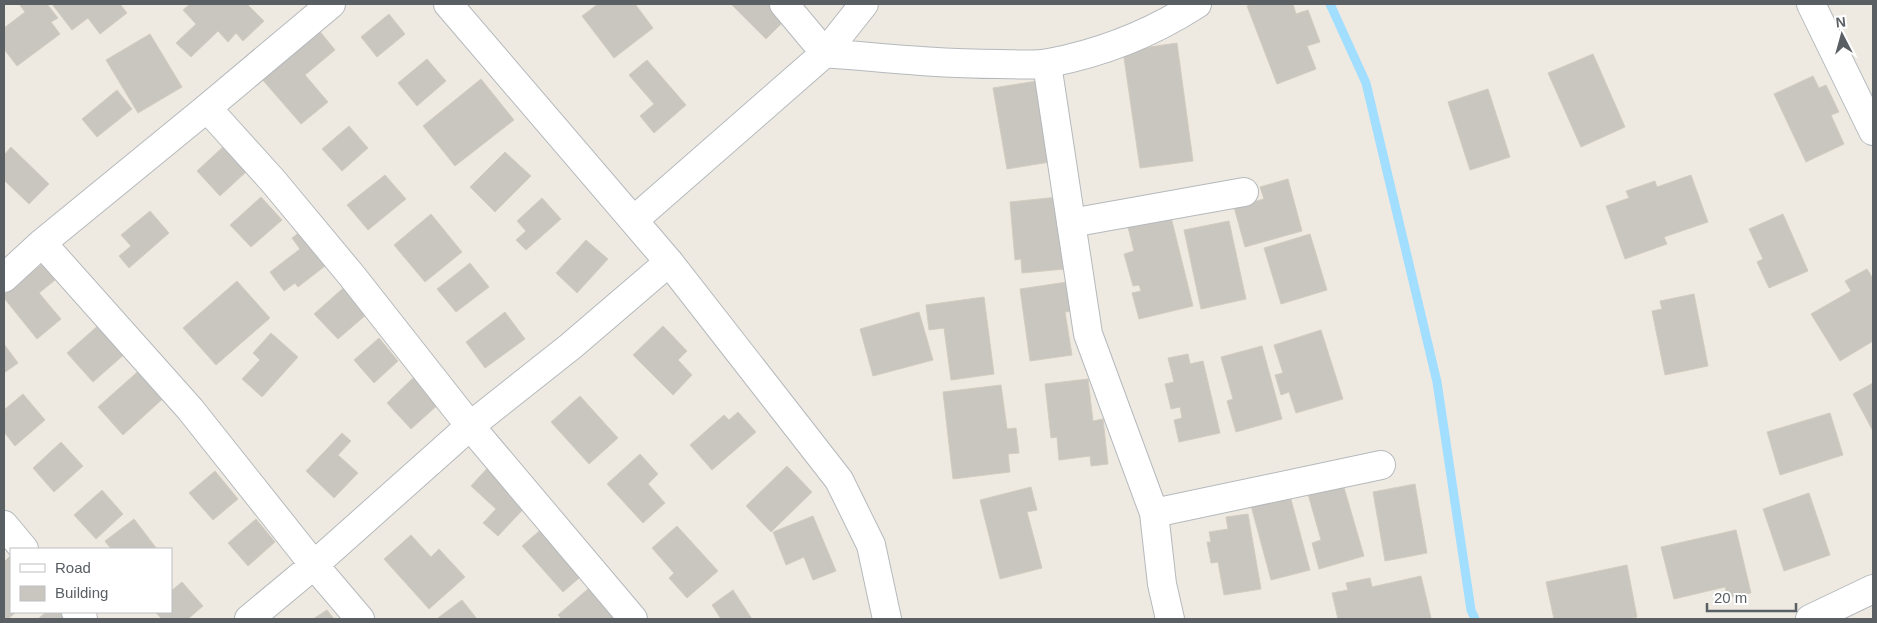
<svg xmlns="http://www.w3.org/2000/svg" width="1877" height="623" font-family="Arial,sans-serif">
<style>
.lines{fill:none;stroke-linecap:round;stroke-linejoin:round}
.stream{stroke:#a1deff;stroke-width:9}
.building{fill:#c9c5bf;stroke:#d3ccbf}
.minor-casing{stroke:#b5b9bd;stroke-width:30}
.tertiary-casing{stroke:#b5b9bd;stroke-width:30}
.minor{stroke:#fff;stroke-width:28}
.tertiary{stroke:#fff;stroke-width:28}
</style>
<rect width="100%" height="100%" fill="#eeeae1"/>
<g class="lines">
<path class="stream" d="M1330 4 1366 83 1437 382 1471 610 1475 619"/>
</g>
<path class="building" d="M19 4H47L58 18 51 22 60 34 17 66 4 49V28L25 12Z
M52 4H120L127 13 100 34 88 18 72 30Z
M190 4H247L264 21 243 41 236 33 228 42 218 31 191 57 176 43 196 24 183 10Z
M598 4H635L653 28 614 58 582 16Z
M731 4H771L786 19 766 39Z
M1252 4H1293L1296 14 1308 10 1320 42 1307 46 1316 69 1277 84 1247 6Z
M389 14 405 34 377 57 361 37Z
M318 29 335 50 305 75 328 102 301 124 261 78Z
M150 34 182 87 138 113 106 60Z
M1177 43 1193 161 1140 168 1123 51Z
M1593 54 1625 127 1581 147 1548 73Z
M427 59 446 81 417 106 398 83Z
M647 60 686 105 654 133 640 116 654 104 629 75Z
M1813 76 1819 88 1826 85 1839 112 1831 115 1844 144 1806 162 1774 94Z
M481 79 514 120 455 166 423 126Z
M1037 81 1050 162 1007 169 993 88Z
M1488 89 1510 157 1470 170 1448 102Z
M117 90 132 109 97 137 82 119Z
M349 126 368 148 342 171 322 149Z
M224 146 247 171 220 196 197 171Z
M11 147 49 184 29 204 4 180V155Z
M505 152 531 176 495 212 470 187Z
M385 175 406 199 368 230 347 205Z
M1691 175 1708 222 1664 237 1667 244 1625 259 1606 206 1629 198 1626 191 1655 181 1657 187Z
M1288 179 1302 231 1245 247 1234 207 1264 199 1260 187Z
M261 197 282 220 251 247 230 225Z
M1058 197 1065 269 1022 273 1021 259 1015 260 1010 202Z
M542 198 561 219 526 250 516 240 526 231 517 221Z
M150 211 169 233 129 268 119 256 131 246 121 235Z
M431 214 462 252 425 282 394 245Z
M1783 214 1808 271 1769 288 1757 262 1763 259 1749 229Z
M1171 217 1193 306 1139 319 1132 293 1141 291 1139 285 1133 286 1124 254 1134 251 1128 227Z
M1229 221 1246 299 1201 309 1184 230Z
M308 226 334 259 298 287 295 283 284 291 270 272 300 249 292 238Z
M1310 234 1327 290 1281 304 1264 248Z
M586 240 608 259 577 293 556 273Z
M470 263 489 287 456 312 437 289Z
M42 264 55 280 39 293 61 319 37 339 4 298V295Z
M1867 269 1872 277H1873V341L1840 361 1811 314 1851 291 1845 281Z
M237 281 270 318 216 365 183 328Z
M350 282 374 308 338 339 314 314Z
M1067 282 1071 311 1065 312 1072 355 1030 361 1020 289Z
M1694 294 1708 366 1665 375 1652 311 1662 309 1660 301Z
M984 297 994 374 951 380 944 328 929 330 926 305Z
M505 312 525 339 485 368 466 342Z
M919 312 933 360 873 376 860 329Z
M101 323 127 352 93 382 67 353Z
M663 326 687 351 678 360 692 375 673 395 633 355Z
M1321 330 1343 399 1296 413 1289 392 1281 395 1275 375 1283 373 1274 345Z
M271 333 298 357 262 397 242 379 260 360 253 353Z
M379 338 398 361 374 383 354 360Z
M4 344 18 363 4 373Z
M1262 346 1282 419 1236 432 1227 401 1233 399 1221 357Z
M1188 354 1190 364 1203 361 1220 433 1179 442 1174 420 1182 418 1180 407 1171 409 1165 384 1174 382 1168 358Z
M143 367 168 394 123 435 98 407Z
M415 376 440 403 411 429 387 403Z
M1088 379 1093 421 1103 419 1108 464 1091 466 1090 456 1059 460 1057 437 1051 438 1045 384Z
M1873 383V431L1853 394Z
M1001 385 1007 429 1016 428 1019 453 1008 454 1010 472 953 479 943 392Z
M23 394 45 420 15 446 4 432V410Z
M580 396 618 438 589 464 551 422Z
M738 412 756 432 712 470 690 445 724 415 729 420Z
M1830 413 1843 455 1780 475 1767 432Z
M342 433 351 441 338 455 358 473 334 498 306 471Z
M61 442 83 466 54 492 33 468Z
M640 454 658 474 648 484 665 503 643 523 607 484Z
M491 464 531 501 498 536 483 523 496 509 471 486Z
M787 466 812 492 771 532 746 506Z
M215 471 238 499 213 520 189 493Z
M1343 484 1364 556 1319 569 1312 543 1321 540 1308 494Z
M1415 484 1427 553 1385 561 1373 492Z
M1031 487 1037 510 1027 512 1042 568 1000 579 980 500Z
M102 490 123 514 96 539 74 515Z
M1289 492 1310 570 1271 580 1250 502Z
M1809 493 1830 555 1784 571 1763 509Z
M1248 514 1261 589 1224 595 1218 562 1211 563 1207 542H1211L1209 532 1228 529 1226 517Z
M813 516 836 571 813 580 804 557 786 565 773 532Z
M134 519 157 549H111L105 541Z
M256 519 275 542 248 566 228 543Z
M545 526 586 572 563 592 522 546Z
M677 526 718 571 687 598 669 578 674 573 652 548Z
M1736 530 1751 593 1728 598 1725 587 1674 599 1661 547Z
M411 535 431 557 439 549 465 577 429 609 384 559Z
M11 555V612H16L8 619H4V562Z
M1627 565 1637 617 1625 619H1554L1546 582Z
M1421 576 1431 618 1424 619H1338L1332 593 1348 590 1346 583 1370 578 1372 587Z
M182 582 203 606 188 619H162L155 612H171V591Z
M596 582 629 619H562L558 615Z
M733 590 752 619H721L712 605Z
M462 600 477 619H439L438 618Z
M327 610 334 619H313Z
M46 612H71L78 619H38Z"/>
<g class="lines">
<g class="minor-casing">
<path id="minor" d="M784 4 825 53C883 58 941 64 1000 64 1016 64 1034 66 1049 63 1102 53 1152 33 1197 4
M1811 4 1873 131
M1047 64 1088 334 1154 513 1162 584 1170 619
M207 108 273 181 352 276 470 426 633 619
M634 220 825 53 864 4
M1071 223 1244 192
M42 243 190 409 314 565 360 619
M4 278 42 243 207 108 331 4
M1154 513 1381 465
M4 525 24 549
M76 612 83 619
M249 619 314 565 470 426 571 346 669 262
M1810 619 1873 589"/>
</g>
<g class="tertiary-casing">
<path id="tertiary" d="M448 4 669 262 839 480 871 545 887 619"/>
</g>
<use href="#minor" class="minor"/>
<use href="#tertiary" class="tertiary"/>
</g>
<rect width="1877" height="623" fill="none" stroke="#5a5f64" stroke-width="10"/>
<rect x="10" y="548" width="162" height="65" fill="#ffffff" stroke="#bdbfc1"/>
<rect x="20" y="564" width="25" height="8" fill="#ffffff" stroke="#bdbfc1"/>
<text x="55" y="573" font-size="15" fill="#5a5f64">Road</text>
<rect x="20" y="586" width="25" height="15" fill="#c9c5bf" stroke="#bdbfc1"/>
<text x="55" y="598" font-size="15" fill="#5a5f64">Building</text>
<g transform="translate(1842 35) rotate(354)" stroke="#ffffff" stroke-width="4" paint-order="stroke">
<path d="M0-4L9 19L0 12L-9 19Z" fill="#5a5f64"/>
<text y="-8" font-size="14" font-weight="bold" text-anchor="middle" fill="#5a5f64">N</text>
</g>
<path d="M1707 603v8h89v-8" fill="none" stroke="#5a5f64" stroke-width="2.5"/>
<text x="1714" y="603" font-size="15" fill="#5a5f64" stroke="#ffffff" stroke-width="4" paint-order="stroke">20 m</text>
</svg>
